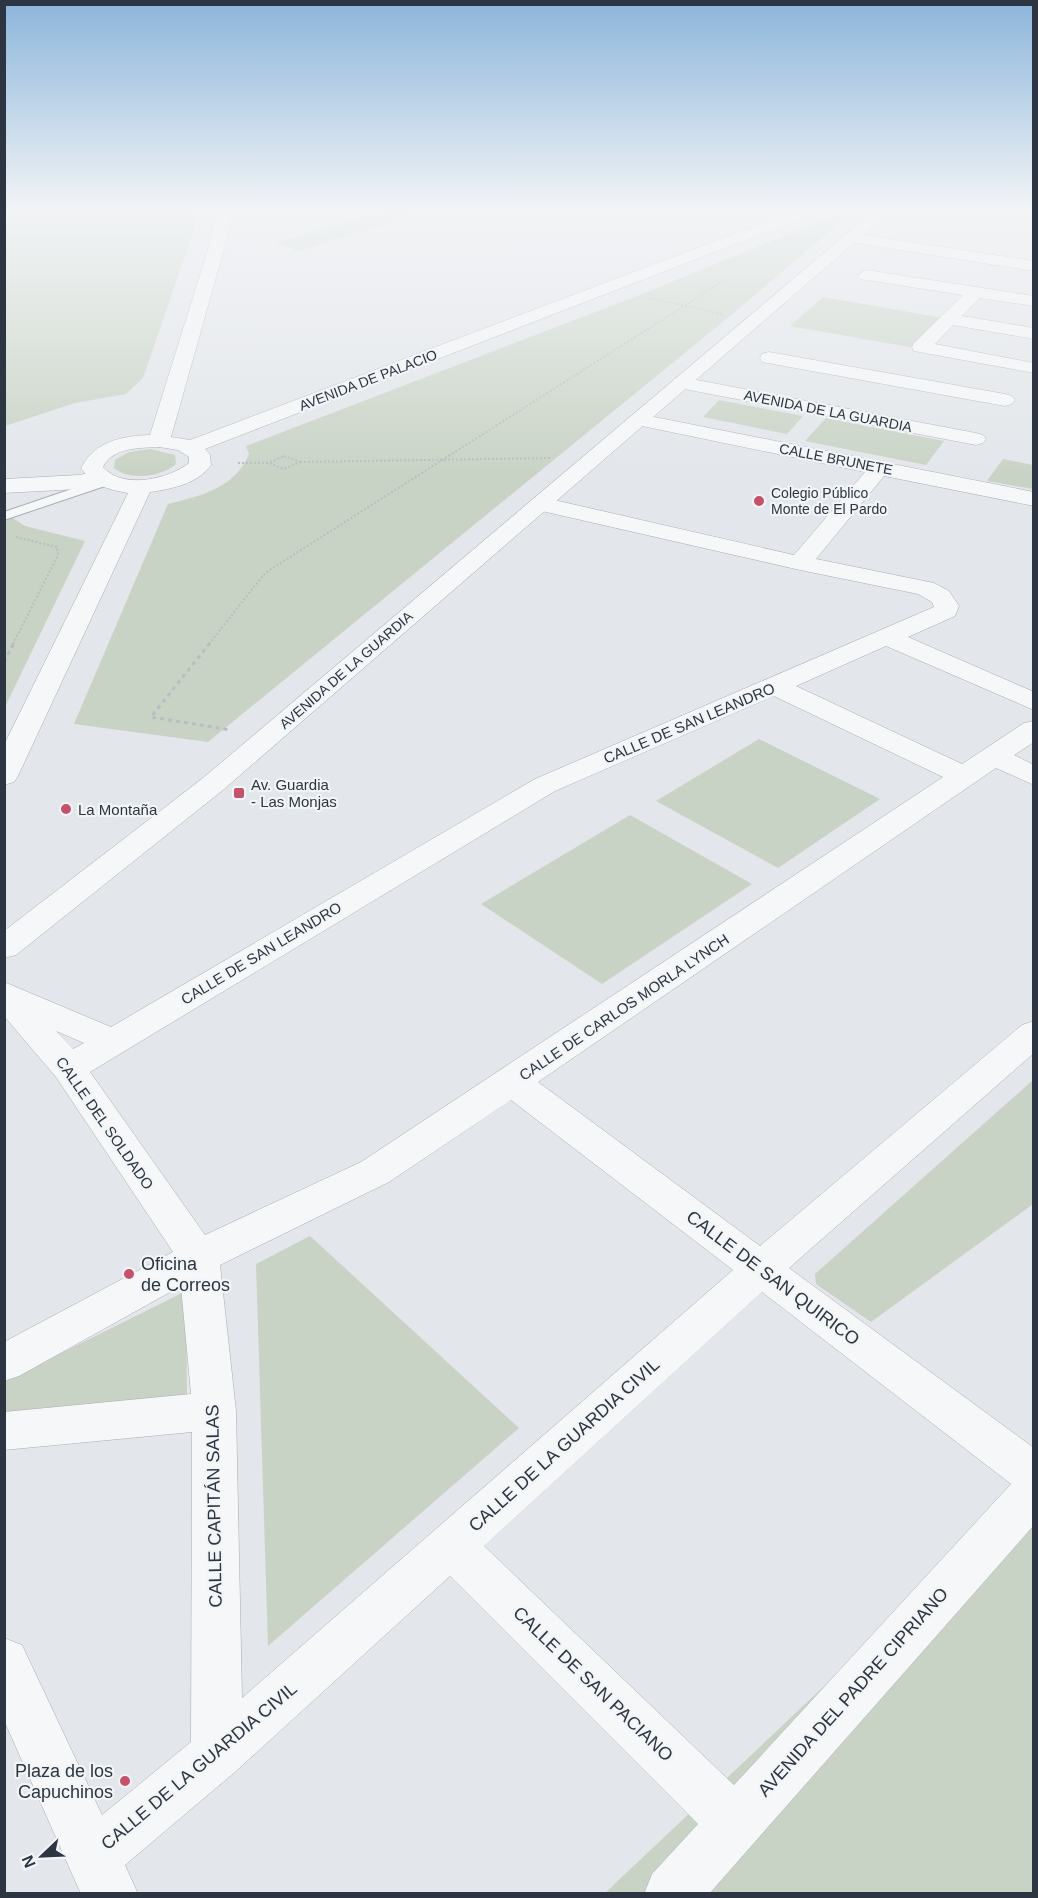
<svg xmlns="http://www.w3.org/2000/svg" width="1038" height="1898" font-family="Helvetica,sans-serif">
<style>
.green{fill:#c9d3c5}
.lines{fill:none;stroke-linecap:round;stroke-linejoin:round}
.service-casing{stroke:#a8adb4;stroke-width:2}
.minor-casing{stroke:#a8adb4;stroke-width:1}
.tertiary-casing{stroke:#a8adb4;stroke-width:1}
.path-far1{stroke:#b9bdc1;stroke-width:2;stroke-dasharray:2 2;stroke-linecap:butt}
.path{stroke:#b9bdc1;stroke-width:3;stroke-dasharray:4 4;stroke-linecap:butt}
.service{fill:#f5f7f8;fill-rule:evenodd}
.minor{fill:#f5f7f8;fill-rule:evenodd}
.tertiary{fill:#f5f7f8;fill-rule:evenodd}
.poi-dot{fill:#c5526a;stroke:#f2f5f7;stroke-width:2}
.labels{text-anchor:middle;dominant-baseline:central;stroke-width:4.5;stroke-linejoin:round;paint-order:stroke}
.far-street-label{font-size:14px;fill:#2c3541;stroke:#f2f5f7}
.far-poi-label{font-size:14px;fill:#2c3541;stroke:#f2f5f7;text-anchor:start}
.street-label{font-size:15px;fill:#2c3541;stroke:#f2f5f7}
.poi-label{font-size:15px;fill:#2c3541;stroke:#f2f5f7;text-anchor:start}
.near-poi-label{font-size:18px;fill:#2c3541;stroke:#f2f5f7;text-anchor:start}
.near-street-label{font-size:18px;fill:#2c3541;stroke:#f2f5f7}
</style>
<rect width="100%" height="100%" fill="#e3e6ea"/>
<path class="green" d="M4 209H201L143 378 126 394 75 403 5 426Z
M388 209H435L299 251 275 243Z
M840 216 844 219 730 316 208 742 74 724 168 504C201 496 235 488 249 454L246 446 637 296 831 217Z
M823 297 944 318 915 348 790 326Z
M719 400 803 416 787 434 703 417Z
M826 418 944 441 926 465 805 441Z
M150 449 175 455 176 464C161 477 130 481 114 468L115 460 129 452Z
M1003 459 1033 465V489L987 481Z
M5 513 25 526 85 541 5 707Z
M759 739 880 799 778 868 656 801Z
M630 815 752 884 602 984 481 904Z
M1033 1080V1204L871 1322 816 1284 815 1274Z
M310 1236 519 1428 268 1646 256 1264Z
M186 1291 187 1401 5 1418V1381Z
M1033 1489V1893H605Z"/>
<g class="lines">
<g class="service-casing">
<path id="service" d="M107 477 113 481 111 484 4 520V512Z"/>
</g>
<g class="minor-casing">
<path id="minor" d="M850 233 1034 261V271L844 241 842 238 844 235Z
M866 270 1034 296V306L980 298 962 316 1034 328V339L953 325 935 344 1034 363V373L914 351 912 347 914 343 963 295 860 279 858 275Z
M769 352 1005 394 1012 396 1015 400 1012 404 1005 406 762 362 760 358 762 354Z
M681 377 976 433 983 435 986 439 983 443 976 445 674 387 671 383 674 379Z
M639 414 1034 492V506L884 476 816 559 934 583 949 591 959 606 955 616 908 637 1034 692V710L886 646 796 686 962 764 1024 723 1034 721V742L1014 755 1034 765V785L996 768 538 1082 760 1246 1022 1025 1034 1021V1053L789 1268 1034 1448V1525L709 1894H644L652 1874 698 1824 450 1576 235 1772 125 1865 138 1894H81L4 1720V1638L22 1645 102 1815 191 1742 192 1432 4 1450V1412L191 1394 181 1286 19 1376 4 1381V1342L173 1252 56 1077 4 1016V982L111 1027 535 779 934 607 932 602 918 594 800 570 533 509 530 504 533 499 541 497 794 555 865 472 632 424 629 420 632 416ZM774 696 943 777 361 1162 205 1235 90 1072 555 791ZM56 1031 84 1043 73 1049ZM511 1100 733 1270 242 1698 236 1411 220 1265 389 1182ZM762 1292 1011 1484 734 1785 484 1546Z
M100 471 108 473 111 478 108 483 79 489 4 493V479L79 475Z"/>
</g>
<g class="tertiary-casing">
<path id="tertiary" d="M217 209H233L224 249 171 437 190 440 800 209H821L818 212 205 449 210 454 211 465C198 484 171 489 150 492L18 776 14 782 4 785V745L128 493C107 489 93 486 81 468 95 441 122 436 150 435L208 249ZM159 447 178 450 189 457V463C169 479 123 490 103 467 113 447 140 448 159 447Z
M876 209H893L223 790 16 955 4 958V931L203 778Z"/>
</g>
<path class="path-far1" d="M650 298 722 314
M284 456 300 462 284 469 269 463Z
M300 462 551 458
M238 463H269
M13 644 58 555 57 547 16 537
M209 644 265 573 723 281"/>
<path class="path" d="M210 643 151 717 231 730
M4 662 14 643"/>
<use href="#service" class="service"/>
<use href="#minor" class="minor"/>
<use href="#tertiary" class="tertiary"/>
</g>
<linearGradient id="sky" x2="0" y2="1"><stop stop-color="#8bb5db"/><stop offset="0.44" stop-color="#f2f4f6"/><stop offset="1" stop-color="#f2f4f6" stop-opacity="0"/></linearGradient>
<rect width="1038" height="475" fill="url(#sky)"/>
<g class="poi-dot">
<circle cx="759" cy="501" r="6"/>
<rect x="233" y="787" width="12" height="12" rx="3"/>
<circle cx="66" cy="809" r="6"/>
<circle cx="129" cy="1274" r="6"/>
<circle cx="125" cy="1781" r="6"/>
</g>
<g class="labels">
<g class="far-street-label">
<text transform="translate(368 380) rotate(-21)">AVENIDA DE PALACIO</text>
<text transform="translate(828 411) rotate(11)">AVENIDA DE LA GUARDIA</text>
<text transform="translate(836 459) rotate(11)">CALLE BRUNETE</text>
<text transform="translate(346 670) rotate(-41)">AVENIDA DE LA GUARDIA</text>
</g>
<g class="far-poi-label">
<text x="771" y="493">Colegio Público<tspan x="771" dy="16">Monte de El Pardo</tspan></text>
</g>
<g class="street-label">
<text transform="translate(689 723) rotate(-23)">CALLE DE SAN LEANDRO</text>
<text transform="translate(261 953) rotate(-31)">CALLE DE SAN LEANDRO</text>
<text transform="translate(624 1007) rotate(-34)">CALLE DE CARLOS MORLA LYNCH</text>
<text transform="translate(105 1123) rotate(55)">CALLE DEL SOLDADO</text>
</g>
<g class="poi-label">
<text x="251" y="784">Av. Guardia<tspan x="251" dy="17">- Las Monjas</tspan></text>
<text x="78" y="809">La Montaña</text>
</g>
<g class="near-poi-label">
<text x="141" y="1264">Oficina<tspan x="141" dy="21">de Correos</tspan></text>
<text x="113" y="1771" text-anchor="end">Plaza de los<tspan x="113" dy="21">Capuchinos</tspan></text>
</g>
<g class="near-street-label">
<text transform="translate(773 1278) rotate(37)">CALLE DE SAN QUIRICO</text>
<text transform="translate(564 1445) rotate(-42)">CALLE DE LA GUARDIA CIVIL</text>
<text transform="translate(214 1506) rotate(-91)">CALLE CAPITÁN SALAS</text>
<text transform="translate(593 1684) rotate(44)">CALLE DE SAN PACIANO</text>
<text transform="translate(853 1692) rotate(-48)">AVENIDA DEL PADRE CIPRIANO</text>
<text transform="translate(199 1766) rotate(-40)">CALLE DE LA GUARDIA CIVIL</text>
</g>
</g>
<rect width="1038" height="1898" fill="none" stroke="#2c3541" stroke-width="12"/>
<g transform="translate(42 1856) rotate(247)" stroke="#f2f5f7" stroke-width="4.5" paint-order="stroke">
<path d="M0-4.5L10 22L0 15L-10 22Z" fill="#2c3541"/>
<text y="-9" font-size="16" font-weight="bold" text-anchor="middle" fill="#2c3541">N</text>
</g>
</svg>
